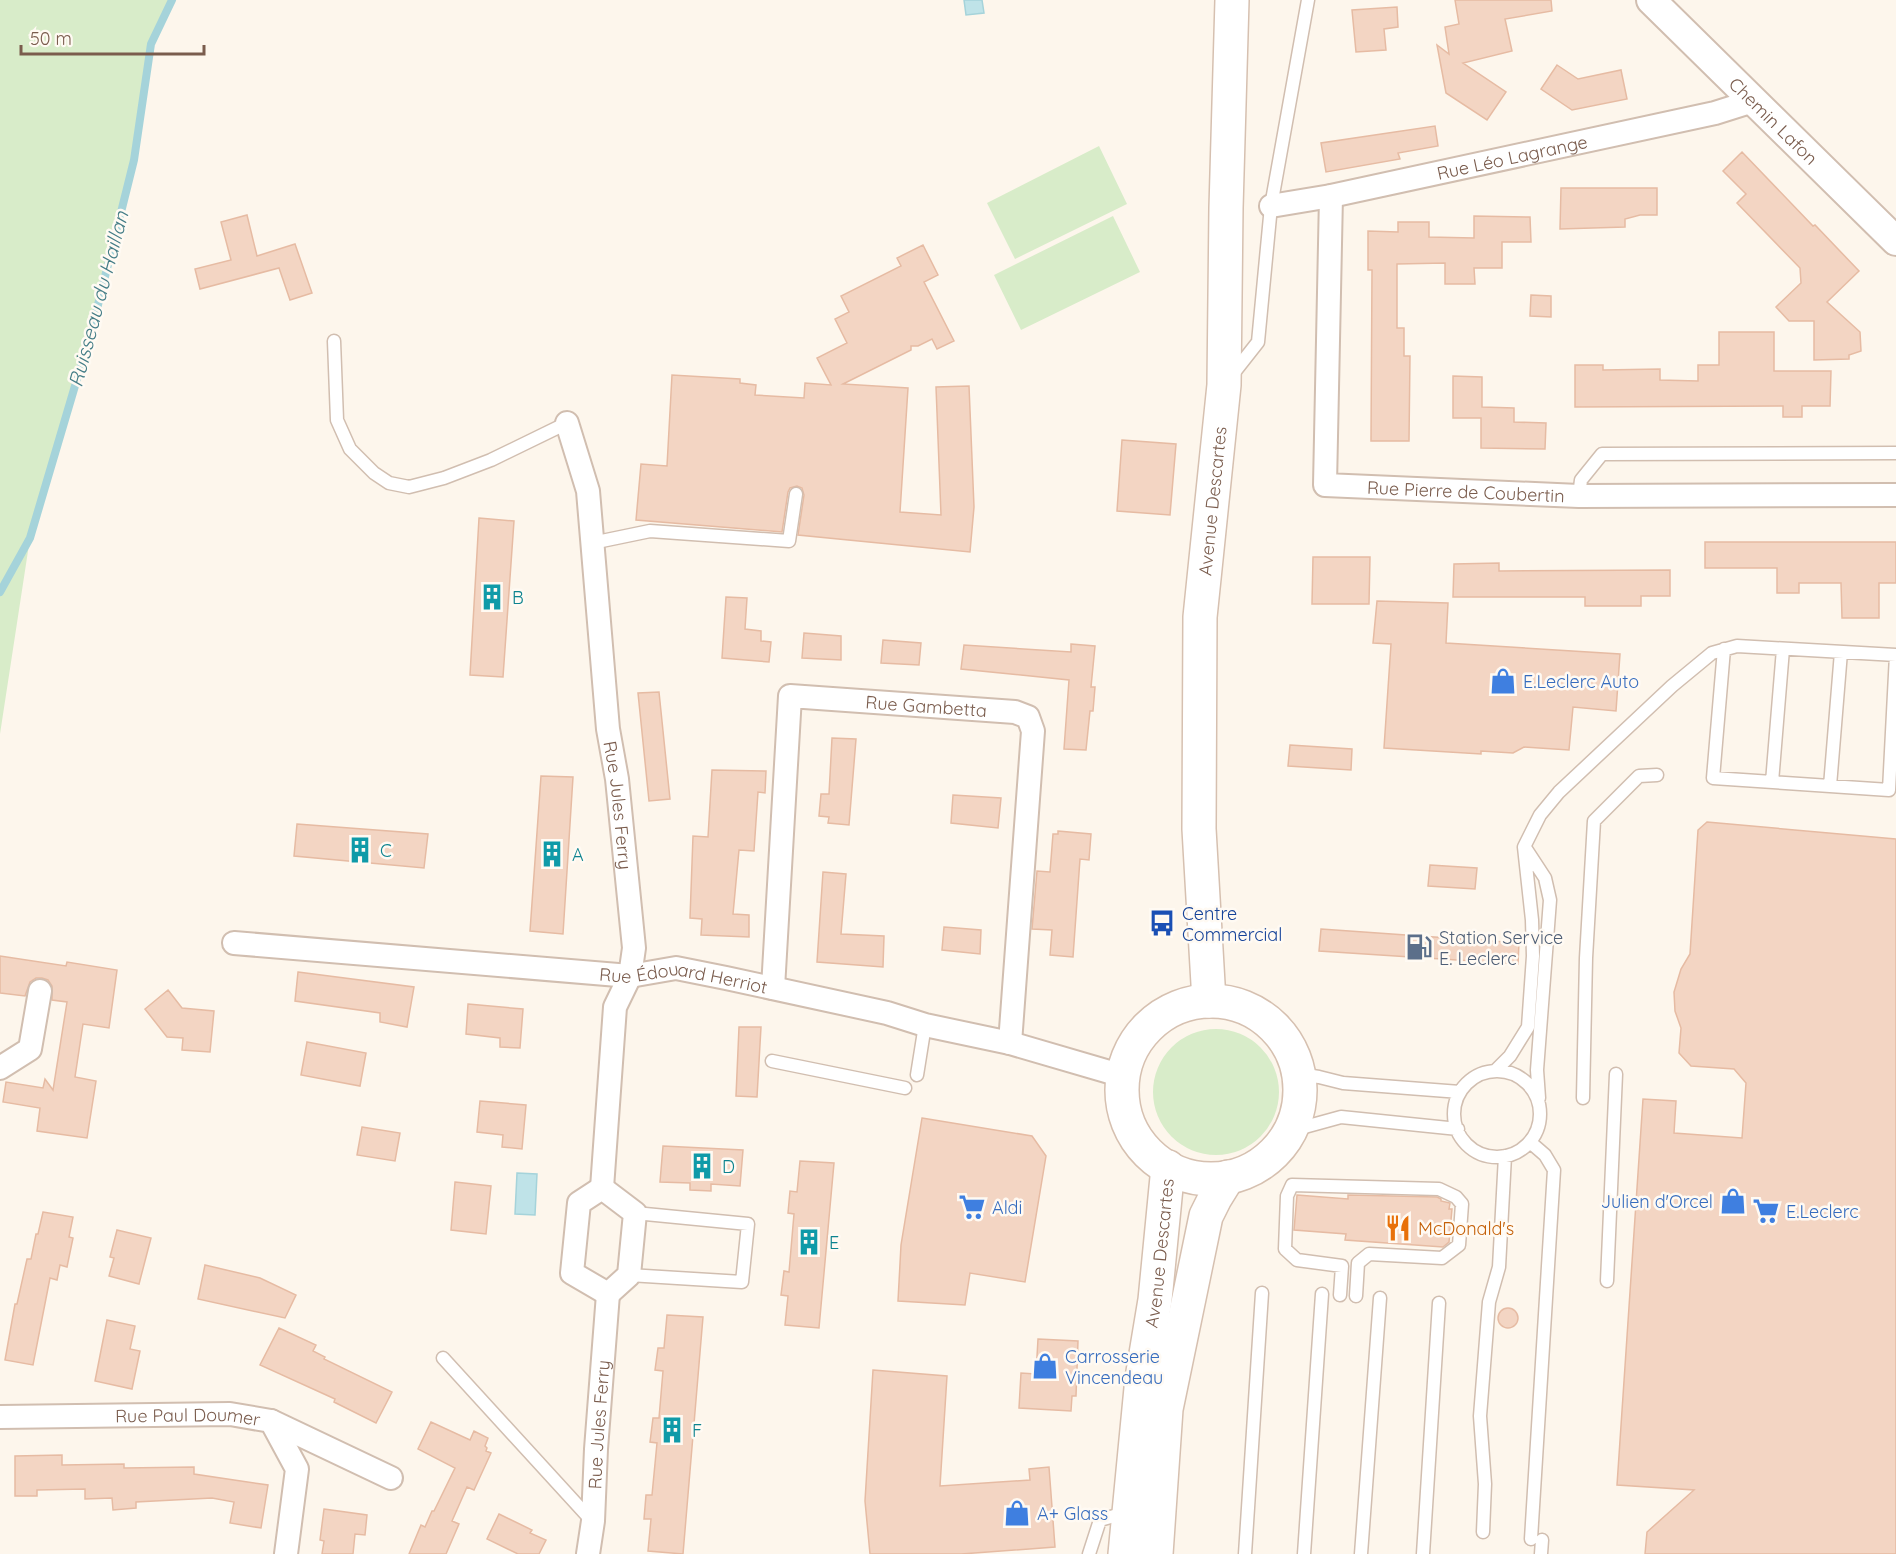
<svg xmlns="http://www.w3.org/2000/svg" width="1896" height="1554" font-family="Quicksand,sans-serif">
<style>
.green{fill:#d8ecc9}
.water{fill:#bfe3e8;stroke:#a5d3da;stroke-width:1.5}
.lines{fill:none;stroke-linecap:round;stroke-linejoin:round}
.stream{stroke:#a5d3da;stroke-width:8}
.building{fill:#f3d5c3;stroke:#e6bba3;stroke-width:1.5}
.service-casing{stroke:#d1beb0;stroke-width:15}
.minor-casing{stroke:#d1beb0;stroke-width:26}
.tertiary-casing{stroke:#d1beb0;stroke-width:32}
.secondary-casing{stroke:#d6c0b0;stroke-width:36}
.service{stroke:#fff;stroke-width:12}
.minor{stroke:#fff;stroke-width:22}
.tertiary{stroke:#fff;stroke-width:28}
.secondary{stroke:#fff;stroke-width:33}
.labels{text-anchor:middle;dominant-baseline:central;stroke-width:5;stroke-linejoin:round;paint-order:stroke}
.street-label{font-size:18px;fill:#7a5c4d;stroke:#fffaf3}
.culture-label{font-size:18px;fill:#0d838f;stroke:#fffaf3;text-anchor:start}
.shop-label{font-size:18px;fill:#366cbe;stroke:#fffaf3;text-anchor:start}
.transit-label{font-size:18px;fill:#164399;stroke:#fffaf3;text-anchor:start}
.service-label{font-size:18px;fill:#4e5e75;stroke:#fffaf3;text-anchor:start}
.food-label{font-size:18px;fill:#c56008;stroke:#fffaf3;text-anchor:start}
.water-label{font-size:20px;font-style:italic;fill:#437c86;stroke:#fffaf3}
</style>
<rect width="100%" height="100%" fill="#fdf6ec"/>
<path class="green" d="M0 0H172L151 44 134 160 93 325 30 538 0 734Z
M1099 146 1127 204 1015 259 987 203Z
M1113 216 1140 272 1021 330 994 275Z
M1153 1092a63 63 0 1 1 126 0a63 63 0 1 1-126 0Z"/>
<path class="water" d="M964 0H982L984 13 966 15Z
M517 1173 537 1174 535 1215 515 1214Z"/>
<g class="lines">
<path class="stream" d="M0 592 30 538 93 325 134 160 151 44 172 0"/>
</g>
<path class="building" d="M1455 0H1551L1552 11 1505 19 1512 51 1463 63 1506 92 1487 120 1446 93 1437 45 1449 54 1445 27 1459 24Z
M1397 7 1398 27 1384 29 1386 50 1356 52 1352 10Z
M1557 65 1578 79 1621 70 1627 99 1572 110 1541 89Z
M1435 126 1438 146 1398 153 1400 159 1326 172 1321 143Z
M1742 152 1813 226 1815 225 1859 271 1827 302 1860 332 1861 351 1849 355V359L1814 360V321H1789L1776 307 1801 283 1800 268 1737 203 1746 194 1723 171Z
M1561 188H1657V215H1640L1625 219V227L1560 229Z
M247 215 257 256 295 244 312 293 290 300 279 268 200 289 195 269 231 260 221 222Z
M1474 216 1530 217 1531 242H1502V268H1474L1475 284H1445V263L1397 264V328H1404V356H1410L1409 441H1371L1372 270H1368V231L1398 232V222H1429V237L1474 238Z
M923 245 938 275 924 282 954 341 937 349 932 339 918 346H911V350L843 384 908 388 900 512 941 515 936 387 969 386 974 507 970 552 798 535 804 495 802 488 797 486 790 488 788 492 782 532 636 520 641 464 667 466 672 375 740 379V383L756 385 755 395 804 398 805 383 831 385 817 358 847 343 835 319 849 312 841 296 901 266 897 258Z
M1531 295 1551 296V317L1530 316Z
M1719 332H1774V371H1831L1830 406H1802V417H1783V406L1575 407V365H1603V370L1660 369V380L1698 381V365H1719Z
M1453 376 1482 377V407L1514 408V422L1546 423 1545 449 1481 448V418H1453Z
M1122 440 1176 444 1170 515 1117 511Z
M479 518 514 521 503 677 470 675Z
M1705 542H1896V583H1879V618H1842L1841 583H1799V593H1777V568H1705Z
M1313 557H1370L1369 604H1312Z
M1499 563V571L1670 570V596H1641V606H1585V597H1453L1454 564Z
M726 597 747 598 745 629 761 631V641L771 642 769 662 722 658Z
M1377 601 1448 603 1446 643 1620 654 1616 711 1573 707 1569 750 1524 747 1513 753 1481 751V754L1384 748 1391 644 1373 643Z
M804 633 841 636V660L802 658Z
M883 640 921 643 919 665 881 663Z
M1071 644 1095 646 1091 687H1095L1093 711H1090L1086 750 1064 749 1069 680 961 669 964 645 1071 652Z
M659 692 670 799 649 801 638 693Z
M832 738 856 739 849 825 828 823 829 817 819 816 821 794H829Z
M1290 745 1352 749 1351 770 1288 766Z
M712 770 766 771 765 793 758 792 754 851 739 850 733 914 749 915V937L701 935 702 919 690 918 693 836 708 837Z
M541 776 573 777 563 934 530 931Z
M953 795 1001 798 998 828 951 823Z
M1707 822 1896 839V1554H1645L1647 1532 1694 1490 1617 1485 1643 1099 1676 1101 1674 1133 1742 1138 1746 1083 1734 1069 1691 1066 1679 1053 1681 1028 1675 1011 1674 992 1681 969 1690 954 1698 830Z
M297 824 428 834 424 868 294 856Z
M1058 831 1091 834 1089 860 1080 859 1073 957 1050 955 1052 930 1032 929 1037 871 1050 872 1053 834H1058Z
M1430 865 1477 868 1475 889 1428 886Z
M823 872 846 874 841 934 884 936 883 967 817 962Z
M944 927 981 930 980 954 942 950Z
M1321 929 1519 943 1518 964 1319 951Z
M0 956 66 966 67 962 117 970 109 1028 83 1024 75 1077 96 1081 87 1138 37 1131 40 1108 3 1102 6 1082 43 1088 45 1079 53 1090 67 1002 52 1000V986L48 980 42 978H36L30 982 25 996 0 993Z
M298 972 414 987 407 1027 380 1022V1013L295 1001Z
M168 990 182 1008 214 1011 210 1052 182 1050 183 1038 167 1037 145 1009Z
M468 1004 523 1009 520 1048 500 1047V1038L466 1034Z
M739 1027H761L757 1097 736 1096Z
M307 1042 366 1053 360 1086 301 1075Z
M480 1101 526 1105 522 1149 502 1147 503 1135 477 1132Z
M922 1118 1032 1136 1046 1156 1025 1282 970 1273 965 1305 898 1301 901 1245Z
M362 1127 400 1133 395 1161 357 1155Z
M663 1146 743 1150 740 1186 711 1184V1191L690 1190V1183L660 1182Z
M800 1161 834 1163 819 1328 785 1325 788 1296 781 1295 784 1271 789 1272 794 1214 788 1213 790 1191 797 1192Z
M455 1182 491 1186 486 1234 451 1230Z
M1297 1195 1348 1199V1195L1437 1197 1441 1199V1201L1450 1203 1449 1209H1452L1449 1242 1443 1247 1345 1240 1346 1234 1294 1230Z
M43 1212 73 1217 69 1237 73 1238 67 1267 60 1265 57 1280 50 1278 33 1365 5 1360 15 1304H17L27 1259H31L36 1234H38Z
M117 1230 151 1238 139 1284 109 1276 114 1258 110 1257Z
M205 1265 260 1278 296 1295 285 1318 198 1299Z
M1498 1318a10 10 0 1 1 20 0a10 10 0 1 1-20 0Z
M667 1315 703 1317 683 1554 648 1551 651 1519H644L646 1495H652L657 1443 650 1442 653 1418H659L663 1371 655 1370 658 1348H664Z
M107 1320 135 1326 130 1349 140 1351 132 1389 95 1381Z
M279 1328 316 1345 313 1351 325 1357 324 1359 392 1392 376 1423 334 1402 335 1399 260 1365Z
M1038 1339 1078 1341 1076 1396H1072L1071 1411 1019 1408 1021 1373 1036 1374Z
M873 1370 947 1376 940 1486 1030 1480 1029 1469 1049 1467 1055 1547 961 1554H870L865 1501Z
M431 1422 470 1440 474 1431 488 1438 485 1446 487 1448 486 1451 491 1453 474 1490 467 1487 452 1521 459 1524 446 1554H409L421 1525 425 1527 432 1511H434L455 1468 418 1449Z
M62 1455V1465L124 1464V1468L194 1467V1474L268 1485 261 1528 230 1523 234 1502 212 1498 136 1502V1508L113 1510 112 1498 85 1499V1489L37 1490V1496H15V1456Z
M324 1509 367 1515 365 1535 355 1534 353 1554H322L324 1541 320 1540Z
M499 1514 532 1530 530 1533 546 1540 539 1554H518L487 1539Z"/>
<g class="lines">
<g class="service-casing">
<path id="service" d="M334 341 337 420 350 449 374 473 389 483 409 487 444 478 491 460 567 423
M1232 375 1258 342 1271 206 1308 0
M1579 496 1581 480 1602 454 1896 453
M592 543 650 531 789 541 796 494
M1724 649 1713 778 1889 790 1896 655
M1772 782 1783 649
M1830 786 1841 652
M1526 849 1545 878 1550 900 1537 1070 1539 1098
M772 1061 905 1088
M1496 1070 1510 1056 1528 1027 1533 956 1532 920 1524 847 1540 815 1559 792 1672 686 1712 653 1737 646 1896 655
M1454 1114a43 43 0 1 1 86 0a43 43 0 1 1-86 0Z
M1299 1074 1319 1077 1343 1083 1460 1092
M917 1075 925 1025
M1583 1098 1586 958 1594 821 1639 776 1657 775
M1290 1131 1341 1117 1458 1129
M1530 1142 1545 1155 1554 1170 1531 1539
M629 1275 742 1282 748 1224 635 1213
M1607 1281 1616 1074
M1340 1295 1342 1266 1297 1260 1285 1249 1287 1196 1292 1185 1439 1189 1456 1197 1462 1204 1459 1245 1442 1258 1369 1254 1358 1263 1356 1296
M443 1358 592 1521
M1483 1532 1485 1484 1480 1416 1489 1302 1499 1267 1505 1156
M1089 1554 1100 1520 1128 1512
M1245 1554 1262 1293
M1304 1554 1322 1294
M1361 1554 1380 1298
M1423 1554 1439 1303
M1541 1554 1542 1540"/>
</g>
<g class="minor-casing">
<g id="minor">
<path id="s1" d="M1331 196 1325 485 1579 496 1896 495"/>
<path id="s2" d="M1271 206 1331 196 1715 113 1753 101"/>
<path id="s3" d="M567 423 588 491 608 729 617 779 634 948 630 976 615 1007 602 1188"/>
<path id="s4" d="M234 943 630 976 676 968 726 978 887 1013 925 1025 1010 1043 1123 1076"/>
<path id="s5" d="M773 988 790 696 1015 712 1028 717 1033 731 1010 1043"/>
<path d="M0 1068 30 1049 40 991"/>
<path d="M602 1188 635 1213 629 1275 608 1294 572 1273 579 1203Z"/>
<path id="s6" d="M0 1417 230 1414 271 1421 297 1469 286 1554"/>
<path d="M271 1421 391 1478"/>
<path id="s7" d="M588 1554 593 1521 596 1449 608 1294"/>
</g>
</g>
<g class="tertiary-casing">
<g id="tertiary">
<path id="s8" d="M1651 0 1896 241"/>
</g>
</g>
<g class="secondary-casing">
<g id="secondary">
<path id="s9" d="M1209 1001 1199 829 1200 617 1224 385 1226 208 1232 0"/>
<circle cx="1211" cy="1090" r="89"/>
<path id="s10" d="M1125 1554 1142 1378 1155 1300 1168 1167"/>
<path d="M1156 1554 1166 1409 1206 1216 1215 1198 1228 1177"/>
</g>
</g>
<use href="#service" class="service"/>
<use href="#minor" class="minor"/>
<use href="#tertiary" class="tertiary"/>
<use href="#secondary" class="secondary"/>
</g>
<defs>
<g id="building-bare" transform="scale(2.07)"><path d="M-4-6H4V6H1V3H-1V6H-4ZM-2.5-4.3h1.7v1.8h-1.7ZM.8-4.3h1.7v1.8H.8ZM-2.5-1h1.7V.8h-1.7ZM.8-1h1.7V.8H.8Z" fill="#0f9aa8" stroke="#fffaf3" stroke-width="2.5" paint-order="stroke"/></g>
<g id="shop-bare" transform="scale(2.07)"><path d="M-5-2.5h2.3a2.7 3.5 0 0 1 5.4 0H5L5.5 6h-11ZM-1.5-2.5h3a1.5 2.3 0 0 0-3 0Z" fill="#3f7fe0" stroke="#fffaf3" stroke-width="2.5" paint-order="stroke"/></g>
<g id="bus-bare" transform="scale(2.07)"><path d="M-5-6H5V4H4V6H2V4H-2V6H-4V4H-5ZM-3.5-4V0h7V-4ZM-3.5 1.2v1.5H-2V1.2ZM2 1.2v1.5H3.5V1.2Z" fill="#1a4fb4" stroke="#fffaf3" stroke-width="2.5" paint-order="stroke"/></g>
<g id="fuel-bare" transform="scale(2.07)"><path d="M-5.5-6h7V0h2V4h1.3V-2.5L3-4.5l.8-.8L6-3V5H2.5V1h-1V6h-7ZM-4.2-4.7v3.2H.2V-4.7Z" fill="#5c6f8a" stroke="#fffaf3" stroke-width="2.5" paint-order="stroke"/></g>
<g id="supermarket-bare" transform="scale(2.07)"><path d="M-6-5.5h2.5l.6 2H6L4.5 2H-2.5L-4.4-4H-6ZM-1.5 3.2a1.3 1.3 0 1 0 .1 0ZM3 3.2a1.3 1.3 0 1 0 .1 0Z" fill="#3f7fe0" stroke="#fffaf3" stroke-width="2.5" paint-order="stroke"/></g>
<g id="restaurant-bare" transform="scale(2.07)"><path d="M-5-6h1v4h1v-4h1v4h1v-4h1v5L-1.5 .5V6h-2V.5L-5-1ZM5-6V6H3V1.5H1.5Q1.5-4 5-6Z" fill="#e8710a" stroke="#fffaf3" stroke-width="2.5" paint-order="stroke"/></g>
</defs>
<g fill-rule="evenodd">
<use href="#building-bare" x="492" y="597"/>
<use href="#shop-bare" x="1503" y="681"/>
<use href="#building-bare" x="360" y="850"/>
<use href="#building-bare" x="552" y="854"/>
<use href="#bus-bare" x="1162" y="923"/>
<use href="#fuel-bare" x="1419" y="947"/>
<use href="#building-bare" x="702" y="1166"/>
<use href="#shop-bare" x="1733" y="1201"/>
<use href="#supermarket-bare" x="972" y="1207"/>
<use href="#supermarket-bare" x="1766" y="1211"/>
<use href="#restaurant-bare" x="1398" y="1228"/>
<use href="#building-bare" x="809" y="1242"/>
<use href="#shop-bare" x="1045" y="1366"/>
<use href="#building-bare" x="672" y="1430"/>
<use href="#shop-bare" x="1017" y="1513"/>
</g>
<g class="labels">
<g class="street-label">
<text stroke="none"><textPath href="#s8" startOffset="172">Chemin Lafon</textPath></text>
<text stroke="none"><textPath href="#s2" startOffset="246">Rue Léo Lagrange</textPath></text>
<text stroke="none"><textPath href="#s1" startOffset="430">Rue Pierre de Coubertin</textPath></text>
<text stroke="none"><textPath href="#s9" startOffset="501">Avenue Descartes</textPath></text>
<text stroke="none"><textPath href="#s5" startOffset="429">Rue Gambetta</textPath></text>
<text stroke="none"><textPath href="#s3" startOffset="387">Rue Jules Ferry</textPath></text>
<text stroke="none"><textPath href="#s4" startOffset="452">Rue Édouard Herriot</textPath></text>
<text stroke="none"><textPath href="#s10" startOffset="303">Avenue Descartes</textPath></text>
<text stroke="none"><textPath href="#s6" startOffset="188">Rue Paul Doumer</textPath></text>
<text stroke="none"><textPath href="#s7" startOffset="130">Rue Jules Ferry</textPath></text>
</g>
<g class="culture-label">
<text x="512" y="597">B</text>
<text x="380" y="850">C</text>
<text x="572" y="854">A</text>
<text x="722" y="1166">D</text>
<text x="829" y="1242">E</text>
<text x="692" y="1430">F</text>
</g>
<g class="shop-label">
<text x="1523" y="681">E.Leclerc Auto</text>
<text x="1713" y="1201" text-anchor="end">Julien d'Orcel</text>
<text x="992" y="1207">Aldi</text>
<text x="1786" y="1211">E.Leclerc</text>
<text x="1065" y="1356">Carrosserie<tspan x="1065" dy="21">Vincendeau</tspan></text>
<text x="1037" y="1513">A+ Glass</text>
</g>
<g class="transit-label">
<text x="1182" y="913">Centre<tspan x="1182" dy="21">Commercial</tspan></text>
</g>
<g class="service-label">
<text x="1439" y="937">Station Service<tspan x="1439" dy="21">E. Leclerc</tspan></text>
</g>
<g class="food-label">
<text x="1418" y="1228">McDonald's</text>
</g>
<g class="water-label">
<text transform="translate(98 299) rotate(-75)">Ruisseau du Haillan</text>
</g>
</g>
<path d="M21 45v9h183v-9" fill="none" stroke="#7a5c4d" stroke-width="3"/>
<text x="30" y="45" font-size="18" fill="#7a5c4d" stroke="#fffaf3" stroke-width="4.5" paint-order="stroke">50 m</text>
</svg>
